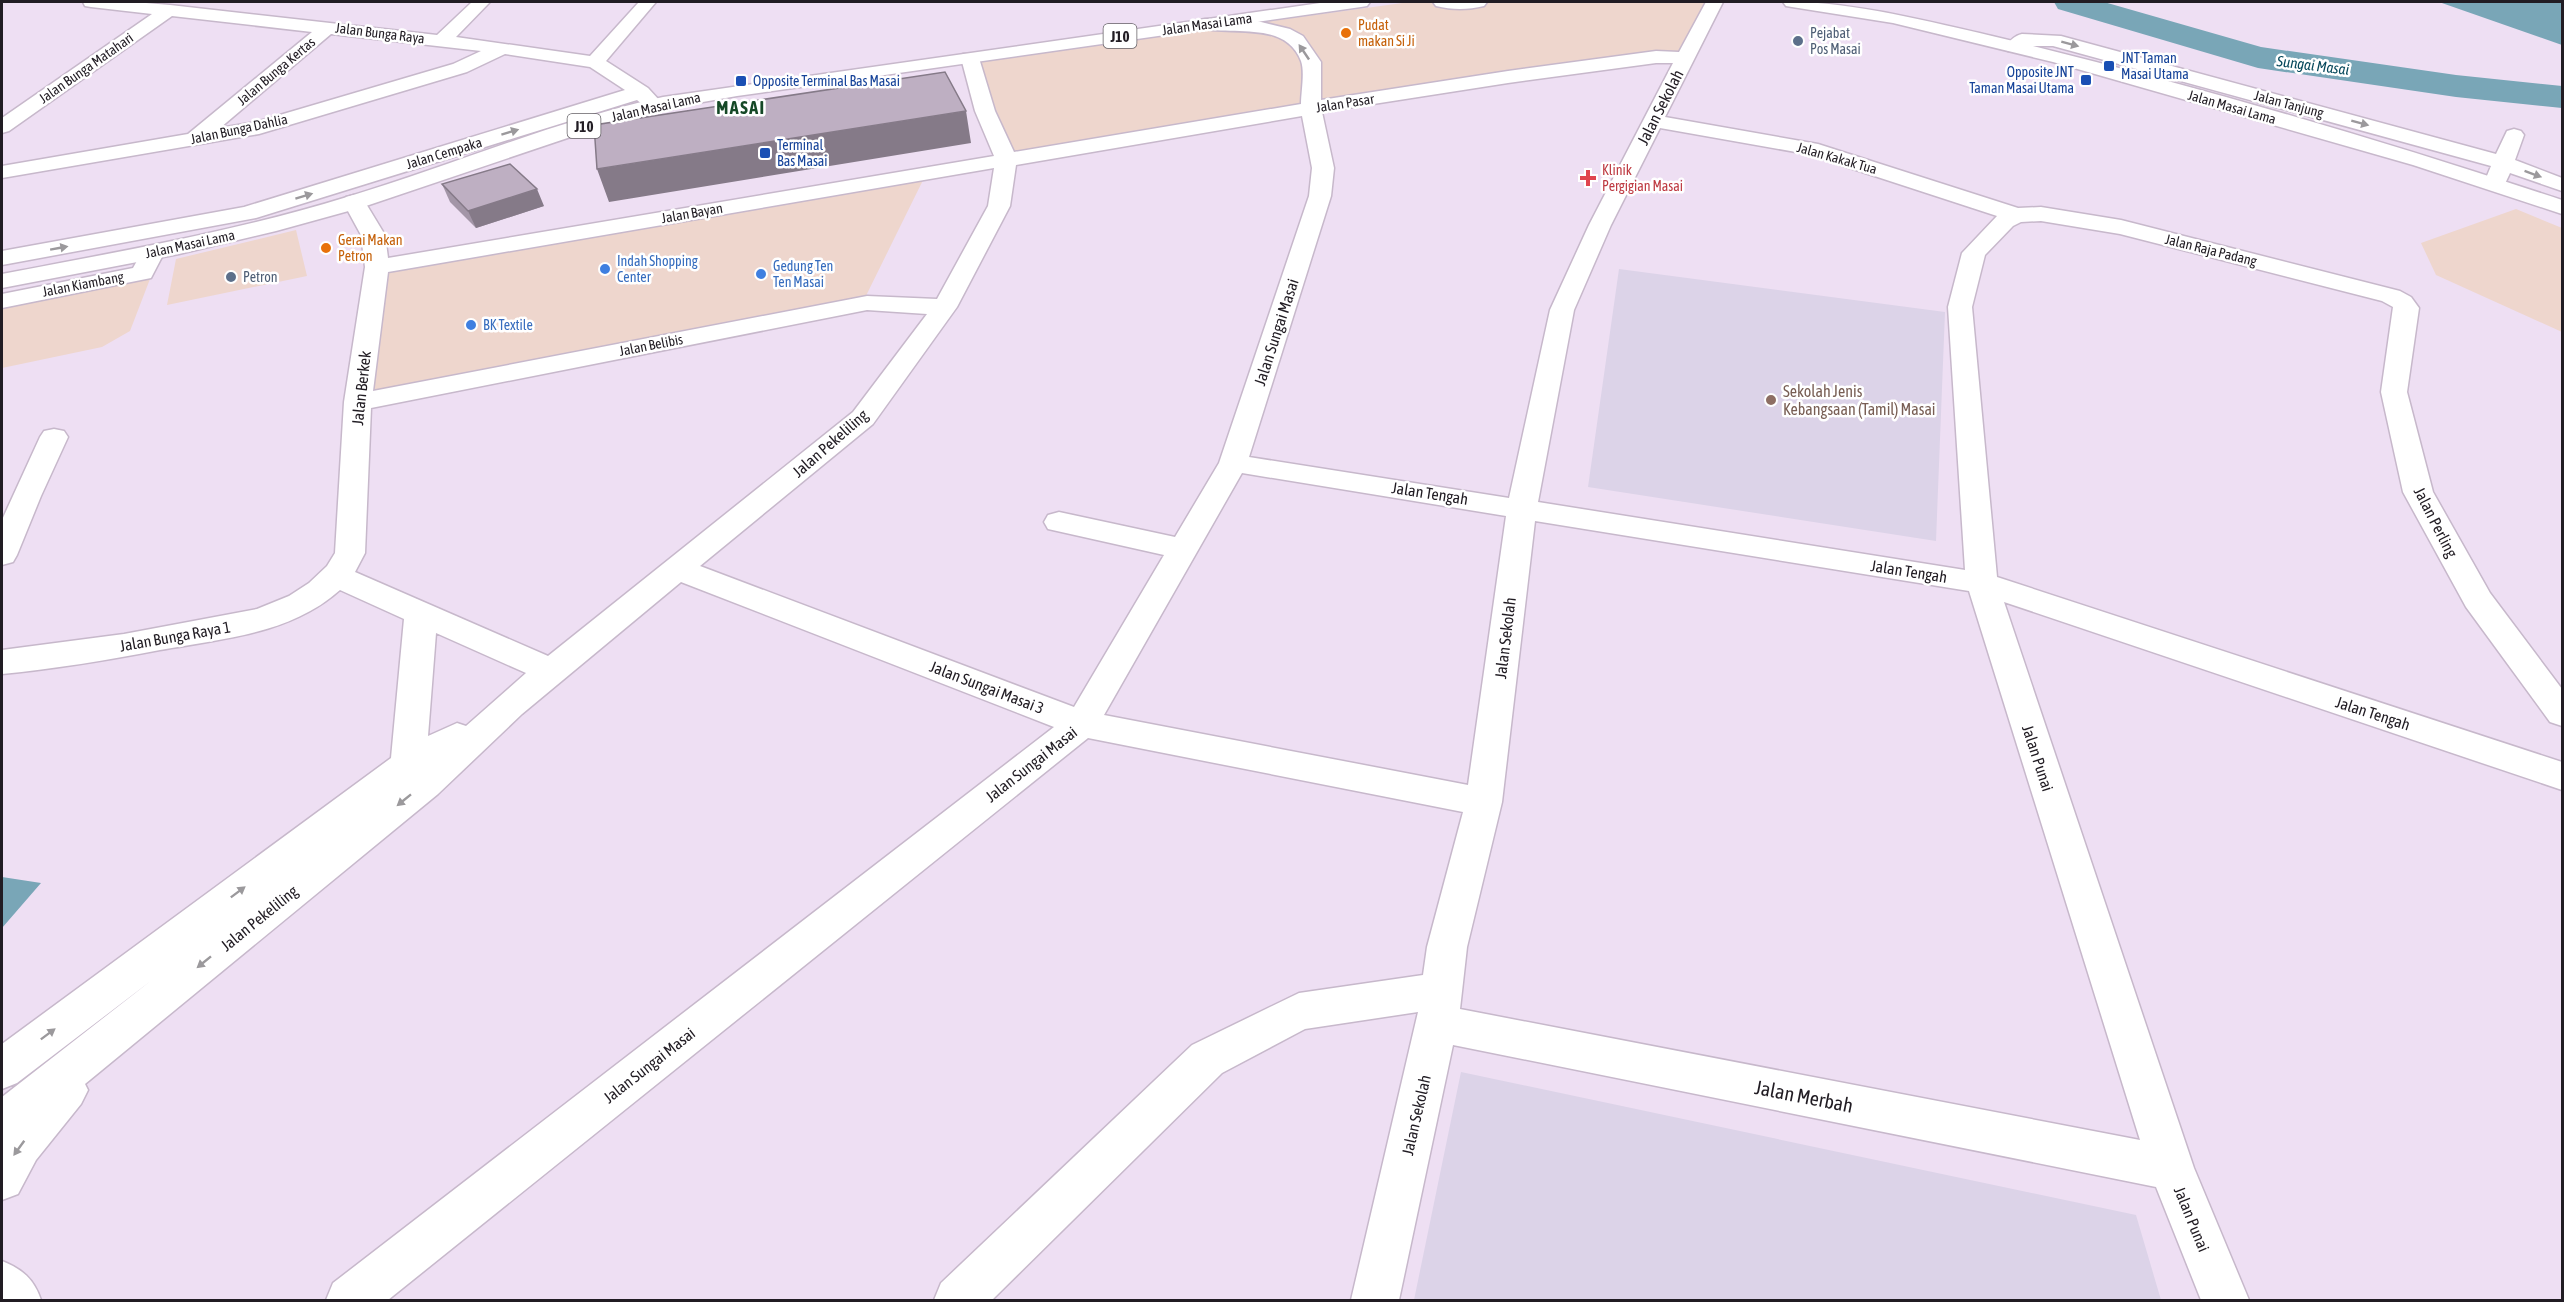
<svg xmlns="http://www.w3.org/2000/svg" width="2564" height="1302" font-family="'Asap Condensed',sans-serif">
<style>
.commercial{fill:#eed6cd}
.education{fill:#dcd3e8}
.water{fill:#79a6b7}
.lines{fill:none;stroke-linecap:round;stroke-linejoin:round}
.river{fill:#79a6b7;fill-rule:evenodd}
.minor-casing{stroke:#c7b8cb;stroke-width:3}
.primary-casing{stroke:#c7b8cb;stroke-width:3}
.minor{fill:#fff;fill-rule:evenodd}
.primary{fill:#fff;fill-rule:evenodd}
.wall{fill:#a396a7}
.shaded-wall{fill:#857a88}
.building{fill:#beafc2;stroke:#857a88;stroke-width:1.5}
.oneway{fill:#9b999c}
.food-dot{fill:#e8710a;stroke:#fff;stroke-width:2}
.service-dot{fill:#5c6f8a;stroke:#fff;stroke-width:2}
.transit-dot{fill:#1a4fb4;stroke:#fff;stroke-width:2}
.health-dot{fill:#e0444e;stroke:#fff;stroke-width:2}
.shop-dot{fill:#3f7fe0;stroke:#fff;stroke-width:2}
.education-dot{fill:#8d6e63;stroke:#fff;stroke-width:2}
.labels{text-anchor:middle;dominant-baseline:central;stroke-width:5;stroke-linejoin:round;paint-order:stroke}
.far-street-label{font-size:14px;fill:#211c23;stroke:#fff}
.far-food-label{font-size:14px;fill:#c56008;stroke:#fff;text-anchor:start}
.far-service-label{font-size:14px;fill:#4e5e75;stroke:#fff;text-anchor:start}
.far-transit-label{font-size:14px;fill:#164399;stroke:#fff;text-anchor:start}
.far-health-label{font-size:14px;fill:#be3a42;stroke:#fff;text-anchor:start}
.far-shop-label{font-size:14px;fill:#366cbe;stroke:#fff;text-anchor:start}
.shield{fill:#fff;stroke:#646065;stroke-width:1.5}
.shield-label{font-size:15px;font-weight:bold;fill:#211c23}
.far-water-label{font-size:15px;font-style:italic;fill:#06485b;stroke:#fff}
.street-label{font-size:16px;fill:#211c23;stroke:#fff}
.education-label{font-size:16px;fill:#785e54;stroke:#fff;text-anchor:start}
.far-district-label{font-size:18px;font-weight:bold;letter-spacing:1.5px;fill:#154826;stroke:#fff}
.near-street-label{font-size:20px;fill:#211c23;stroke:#fff}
</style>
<rect width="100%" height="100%" fill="#eedff3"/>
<path class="commercial" d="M1410 2H1706L1676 61 1662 60 1512 80 1016 161 977 61Z
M929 168 859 310 371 405 388 261Z
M2516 209 2562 228V332L2436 275 2421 243Z
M296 230 307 276 167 305 176 259Z
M155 266 130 331 102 347 2 368V297Z"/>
<path class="education" d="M1619 269 1945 312 1936 541 1588 487Z
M1461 1072 2136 1215 2161 1300H1414Z"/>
<path class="water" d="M2439 2H2562V45Z
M2 877 41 883 2 928Z"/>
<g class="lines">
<path class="river" d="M2054 2H2104L2261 47 2456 75 2562 86V108L2456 97 2258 68 2058 9Z"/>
<g class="minor-casing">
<path id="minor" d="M83 2H134L170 5 437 35 472 2H490L456 37 590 56 639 2H656L606 61 648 88 660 101 657 105C648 107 644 106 637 100L256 218 2 265V251L244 207 625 90 590 67 505 54 467 72 259 134 2 178V166L188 134 312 32 172 16 9 131 2 133V118L152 14 91 7 85 6ZM331 34 481 51 453 64 256 122 220 128Z
M1433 2H1487L1484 6C1468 10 1452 10 1436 6Z
M1706 2H1723L1665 117 1818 144 2018 208 2041 207 2121 220 2400 291 2411 297 2419 308 2407 392 2433 492 2490 593 2562 689V726L2550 722 2466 607 2403 492 2381 392 2393 307 2382 301 2120 234 2041 221 2021 222 2013 226 1985 255 1972 307 1997 577 2562 762V790L2004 602 2194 1168 2249 1300H2201L2156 1187 1453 1045 1399 1300H1351L1418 1012 1305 1029 1222 1073 992 1300H934L941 1283 1192 1045 1299 993 1423 975 1427 947 1463 812 1088 738 388 1300H326L333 1283 1054 727 681 582 522 714 438 794 85 1084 88 1090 81 1104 36 1160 18 1194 2 1200V1097L152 980 17 1083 2 1089V1044L391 758 404 619 340 590C291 634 222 639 160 650 108 660 54 669 2 674V650L124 634 257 609 289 596 309 583 327 566 335 553 344 402 365 267 361 235 343 202 346 197 354 195 362 197 365 202 385 235 388 258 994 156 975 111 961 58 963 54H977L979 58 995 111 1014 152 1301 104C1301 92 1305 72 1301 61 1285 20 1232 36 1199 28L1196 24 1199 20 1205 19 1257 21 1290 29 1303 36 1321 62V100L1508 71 1656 51 1679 52ZM1656 63H1673L1589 225 1550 310 1509 498 1249 457 1331 196 1334 168 1322 112 1508 83ZM1302 116 1312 168 1309 196 1219 463 1175 537 1059 512 1048 515 1044 522 1048 529 1164 555 1074 707 700 566 873 424 957 307 1010 206 1016 165ZM1660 128 1807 154 1997 216 1962 253 1948 307 1965 570 1538 502 1574 310 1611 225ZM994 168 988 206 937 299 867 296 373 391 388 272ZM867 310 927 314 853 412 548 656 355 572 365 553 371 408ZM1242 473 1506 516 1468 785 1104 715ZM1535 521 1969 591 2140 1140 1460 1009 1467 947 1502 802ZM436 633 526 673 466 726 457 723 428 736Z
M2022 34 2061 36 2496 154 2507 131 2514 129 2521 131 2524 135 2515 160 2562 178V191L2510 173 2503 188 2495 190 2487 188 2484 183 2491 166 2053 46H2027L2022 51H2008L2006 47C2010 40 2014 36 2022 34Z
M152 246 160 248 164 253 151 278 2 308V294L133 268 144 248Z
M54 429 64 431 68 437 41 496 17 555 13 562 2 565V520L40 437 44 431Z
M2 1261C22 1269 34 1279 41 1300H2Z"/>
</g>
<g class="primary-casing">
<path id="primary" d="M1327 2H1370L1367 6 1361 7 737 96 663 109 621 120 363 207 276 231 179 254 2 288V274C117 252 234 232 347 197 453 165 555 121 663 97Z
M1783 2C1844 0 1931 22 1992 36 2184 82 2375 138 2562 200V214L2413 165 2053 62 1893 23 1792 7 1786 6Z"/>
</g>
<use href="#minor" class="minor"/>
<use href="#primary" class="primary"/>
</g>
<path class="wall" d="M442 184 544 206 476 228 450 202Z"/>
<path class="shaded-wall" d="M966 111 971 143 609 202 597 169Z
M537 189 544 206 476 228 468 211Z"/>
<path class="building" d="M945 72 966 111 597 169 594 125Z
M510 164 537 189 468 211 442 184Z"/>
<defs><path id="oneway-solid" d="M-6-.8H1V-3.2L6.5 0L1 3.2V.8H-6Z" transform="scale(1.5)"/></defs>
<g class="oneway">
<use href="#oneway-solid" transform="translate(2070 44) rotate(15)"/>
<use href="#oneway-solid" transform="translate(1304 52) rotate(-124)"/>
<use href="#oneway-solid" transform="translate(2360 123) rotate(15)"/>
<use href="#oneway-solid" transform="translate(510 132) rotate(-17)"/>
<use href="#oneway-solid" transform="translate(2533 174) rotate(20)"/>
<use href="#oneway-solid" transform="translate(304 196) rotate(-17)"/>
<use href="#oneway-solid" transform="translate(59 248) rotate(-10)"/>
<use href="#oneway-solid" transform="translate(404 800) rotate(141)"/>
<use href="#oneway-solid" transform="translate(238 892) rotate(-37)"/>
<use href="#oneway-solid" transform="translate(204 962) rotate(141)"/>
<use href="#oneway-solid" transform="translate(48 1034) rotate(-37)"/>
<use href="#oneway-solid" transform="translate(19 1148) rotate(126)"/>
</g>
<g class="food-dot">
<circle cx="1346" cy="33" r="6"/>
<circle cx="326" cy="248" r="6"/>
</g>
<g class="service-dot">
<circle cx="1798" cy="41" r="6"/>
<circle cx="231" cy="277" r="6"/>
</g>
<g class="transit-dot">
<rect x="2103" y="60" width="12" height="12" rx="3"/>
<rect x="2080" y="74" width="12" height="12" rx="3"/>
<rect x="735" y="75" width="12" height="12" rx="3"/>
<rect x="759" y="147" width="12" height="12" rx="3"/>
</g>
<path class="health-dot" d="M1585 169h6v6h6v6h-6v6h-6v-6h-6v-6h6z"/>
<g class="shop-dot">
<circle cx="605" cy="269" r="6"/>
<circle cx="761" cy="274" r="6"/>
<circle cx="471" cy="325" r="6"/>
</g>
<circle class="education-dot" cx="1771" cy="400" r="6"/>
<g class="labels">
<g class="far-street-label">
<text transform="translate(1207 24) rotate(-8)">Jalan Masai Lama</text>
<text transform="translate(380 33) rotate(7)">Jalan Bunga Raya</text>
<text transform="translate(86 68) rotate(-35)">Jalan Bunga Matahari</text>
<text transform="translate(276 71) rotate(-40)">Jalan Bunga Kertas</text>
<text transform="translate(1345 103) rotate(-9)">Jalan Pasar</text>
<text transform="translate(2289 104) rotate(15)">Jalan Tanjung</text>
<text transform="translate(656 107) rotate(-13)">Jalan Masai Lama</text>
<text transform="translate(2232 107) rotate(16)">Jalan Masai Lama</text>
<text transform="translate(239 129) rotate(-12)">Jalan Bunga Dahlia</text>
<text transform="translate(444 153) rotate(-17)">Jalan Cempaka</text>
<text transform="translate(1837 158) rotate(16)">Jalan Kakak Tua</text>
<text transform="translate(692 213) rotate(-10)">Jalan Bayan</text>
<text transform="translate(190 244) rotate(-12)">Jalan Masai Lama</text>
<text transform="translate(2211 250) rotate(14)">Jalan Raja Padang</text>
<text transform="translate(83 284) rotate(-11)">Jalan Kiambang</text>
<text transform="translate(651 345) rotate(-11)">Jalan Belibis</text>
</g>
<g class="far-food-label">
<text x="1358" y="25">Pudat<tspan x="1358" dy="16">makan Si Ji</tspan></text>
<text x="338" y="240">Gerai Makan<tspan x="338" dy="16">Petron</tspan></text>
</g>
<g class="far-service-label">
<text x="1810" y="33">Pejabat<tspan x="1810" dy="16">Pos Masai</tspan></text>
<text x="243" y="277">Petron</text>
</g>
<g class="far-transit-label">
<text x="2121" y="58">JNT Taman<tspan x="2121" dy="16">Masai Utama</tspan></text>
<text x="2074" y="72" text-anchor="end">Opposite JNT<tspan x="2074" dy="16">Taman Masai Utama</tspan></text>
<text x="753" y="81">Opposite Terminal Bas Masai</text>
<text x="777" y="145">Terminal<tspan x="777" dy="16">Bas Masai</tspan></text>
</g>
<g class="far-health-label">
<text x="1602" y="170">Klinik<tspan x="1602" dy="16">Pergigian Masai</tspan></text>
</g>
<g class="far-shop-label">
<text x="617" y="261">Indah Shopping<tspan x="617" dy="16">Center</tspan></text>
<text x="773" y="266">Gedung Ten<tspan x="773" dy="16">Ten Masai</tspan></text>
<text x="483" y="325">BK Textile</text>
</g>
<g class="shield">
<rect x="1103.5" y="24" width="33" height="24" rx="4.5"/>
<rect x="567.5" y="114" width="33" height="24" rx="4.5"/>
</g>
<g class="shield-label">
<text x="1120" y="36">J10</text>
<text x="584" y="126">J10</text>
</g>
<g class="far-water-label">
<text transform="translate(2313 65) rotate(7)">Sungai Masai</text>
</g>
<g class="street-label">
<text transform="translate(1660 107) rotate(-63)">Jalan Sekolah</text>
<text transform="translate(1276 332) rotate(-72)">Jalan Sungai Masai</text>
<text transform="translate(361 388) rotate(-84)">Jalan Berkek</text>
<text transform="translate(830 443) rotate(-41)">Jalan Pekeliling</text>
<text transform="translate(1430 493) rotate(9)">Jalan Tengah</text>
<text transform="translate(2436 522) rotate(63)">Jalan Perling</text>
<text transform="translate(1909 571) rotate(9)">Jalan Tengah</text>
<text transform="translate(175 636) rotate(-10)">Jalan Bunga Raya 1</text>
<text transform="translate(1505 638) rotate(-83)">Jalan Sekolah</text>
<text transform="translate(987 687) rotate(21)">Jalan Sungai Masai 3</text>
<text transform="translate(2373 713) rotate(18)">Jalan Tengah</text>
<text transform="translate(2038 758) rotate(72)">Jalan Punai</text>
<text transform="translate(1031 764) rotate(-38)">Jalan Sungai Masai</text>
<text transform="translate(259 918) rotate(-39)">Jalan Pekeliling</text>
<text transform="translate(649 1065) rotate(-38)">Jalan Sungai Masai</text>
<text transform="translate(1416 1115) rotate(-77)">Jalan Sekolah</text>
<text transform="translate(2192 1219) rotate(68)">Jalan Punai</text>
</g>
<g class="education-label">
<text x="1783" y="391">Sekolah Jenis<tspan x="1783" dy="18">Kebangsaan (Tamil) Masai</tspan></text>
</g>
<g class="far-district-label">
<text x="741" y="107">MASAI</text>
</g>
<g class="near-street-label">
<text transform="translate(1804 1096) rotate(11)">Jalan Merbah</text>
</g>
</g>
<rect width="2564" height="1302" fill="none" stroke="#211c23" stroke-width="6"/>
</svg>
